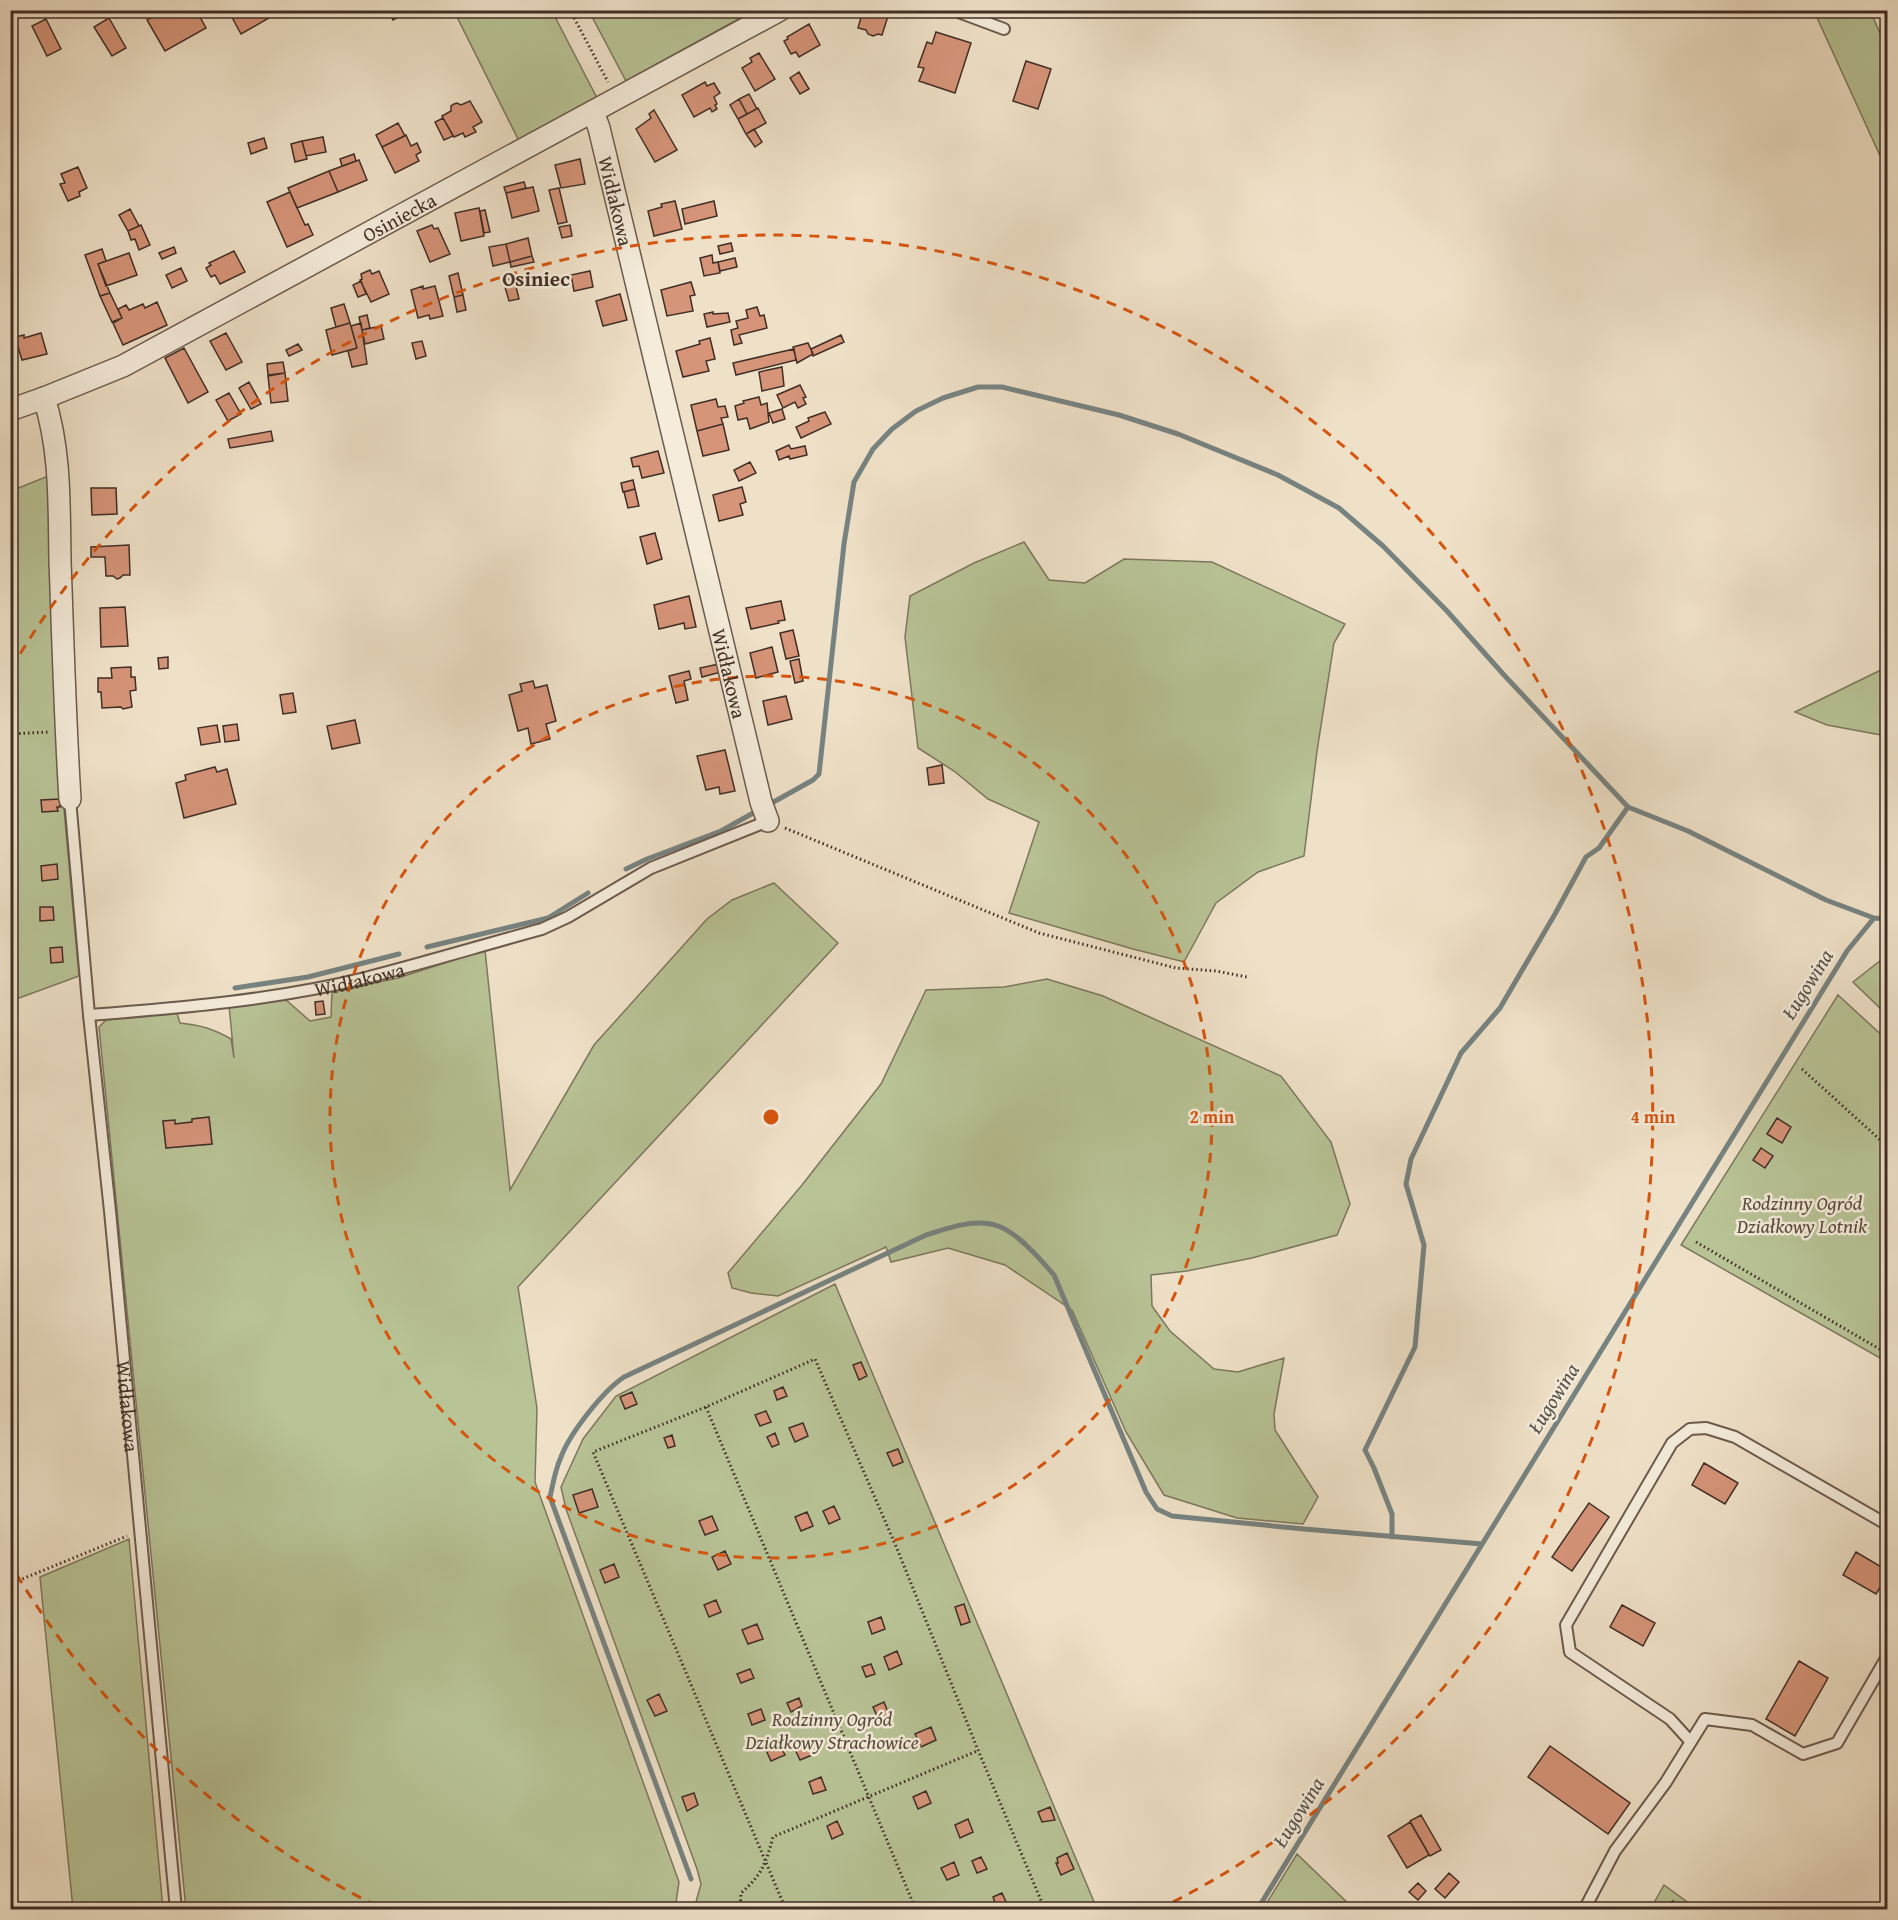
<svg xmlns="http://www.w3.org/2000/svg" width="1898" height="1920" font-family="'Gentium Book Plus',serif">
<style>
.green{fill:#b8c396;stroke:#7c785e;stroke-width:1.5;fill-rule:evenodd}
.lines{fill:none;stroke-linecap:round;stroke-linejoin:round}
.stream{stroke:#778381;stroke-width:5}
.building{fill:#d69479;stroke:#402e26;stroke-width:1.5}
.lane-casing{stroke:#6c5b4e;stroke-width:14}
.street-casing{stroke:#6c5b4e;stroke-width:24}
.path{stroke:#402e26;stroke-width:3;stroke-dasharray:1.5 3;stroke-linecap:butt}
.lane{stroke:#f5ecdb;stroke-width:10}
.street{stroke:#f5ecdb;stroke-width:21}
.ring{fill:none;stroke:#d7550f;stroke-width:3;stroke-dasharray:10 8}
.labels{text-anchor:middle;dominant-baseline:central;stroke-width:5;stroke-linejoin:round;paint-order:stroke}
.street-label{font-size:20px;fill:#402e26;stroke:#f5ecdb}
.park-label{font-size:20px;font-style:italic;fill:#584c3c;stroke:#f5ecdb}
.neighbourhood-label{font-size:21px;font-weight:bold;fill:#402e26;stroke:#f5ecdb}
.water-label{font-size:21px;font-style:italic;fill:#57524c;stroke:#f5ecdb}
.centre{fill:#d7550f;stroke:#f5ecdb;stroke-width:3}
.ring-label{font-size:18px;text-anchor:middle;font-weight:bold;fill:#d7550f;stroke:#f5ecdb;stroke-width:5;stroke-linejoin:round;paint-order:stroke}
</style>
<rect width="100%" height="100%" fill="#efe1c8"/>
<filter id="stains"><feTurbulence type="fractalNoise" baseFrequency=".00333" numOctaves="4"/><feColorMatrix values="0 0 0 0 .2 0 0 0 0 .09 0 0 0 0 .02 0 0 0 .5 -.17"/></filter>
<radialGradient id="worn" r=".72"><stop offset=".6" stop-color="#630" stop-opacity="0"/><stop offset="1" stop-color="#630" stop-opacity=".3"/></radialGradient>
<path class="green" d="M454 11H552L598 100 519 141Z
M589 11H753L626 81Z
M1814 11H1870L1887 48V171Z
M48 476 57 731 79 976 11 1001V491Z
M1024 542 1049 580 1085 583 1124 559 1212 562 1345 624 1334 643 1317 751 1304 856 1258 872 1216 903 1184 962 1133 949 1009 913 1039 822 988 799 954 771 918 748 905 637 910 596 974 563Z
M1887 667V736L1827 725 1795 712Z
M774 883 838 943 518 1287 537 1408 535 1482 679 1882 675 1909H186L99 1027 106 1020 177 1013 180 1023C200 1025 214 1029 231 1039L234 1058 229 1005 286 1000 310 1021 331 1017 332 992 398 978 485 950 510 1190 594 1045 707 919 732 900ZM209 1117 212 1144 166 1148 163 1121 175 1124 192 1122V1119Z
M1885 957H1887V1015L1853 982Z
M1047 979 1103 996 1281 1076 1331 1142 1350 1204 1337 1235 1252 1258 1187 1271 1151 1275 1152 1306 1170 1331 1214 1369 1238 1372 1284 1358 1274 1414 1275 1430 1318 1497 1303 1524 1237 1518 1164 1495 1126 1432 1072 1310 1005 1265 948 1248 891 1262 886 1247 778 1296 751 1293 732 1288 728 1273 802 1185 881 1084 926 990 1004 987Z
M1838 995 1887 1040V1362L1681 1245Z
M835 1284 1097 1909H694L701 1884 697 1869 566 1509 561 1487 583 1439 616 1396Z
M129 1539 163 1909H73L40 1577Z
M1297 1854 1354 1909H1263Z
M1664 1885 1697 1909 1650 1910Z"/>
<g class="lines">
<path class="stream" d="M770 804 813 780 819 774 844 544 854 482 873 449 892 429 916 411 943 398 978 387H1002L1119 415 1178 434 1278 475 1339 508 1383 546 1447 611 1504 675 1628 807 1688 831 1826 900 1874 918
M626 869 647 859 721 831 755 812
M427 947 548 918 588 893
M235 988 308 977 399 954
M1392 1537V1514L1374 1468 1365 1450 1415 1347 1424 1245 1406 1184 1411 1159 1461 1053 1500 1008 1555 914 1586 857 1599 848 1628 807
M691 1879 550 1497C553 1484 555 1470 561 1457 570 1433 603 1391 624 1377L926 1235C948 1228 975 1218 998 1226 1018 1233 1041 1260 1054 1275L1146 1492 1157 1509 1172 1516 1304 1529 1482 1544
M1257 1910 1847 951 1874 918 1888 919"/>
</g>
<path class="building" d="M163 10H196L206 28 165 51 147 20Z
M228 10H271L274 15 241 34Z
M388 10H410V11L393 20Z
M863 10H871L888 16 882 35 878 34 873 36 868 34 866 30 858 28Z
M109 18 126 48 112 56 94 27Z
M46 19 61 49 47 56 32 26Z
M809 24 820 45 799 57 796 52 791 54 784 41 788 39 787 37Z
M936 32 971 43 955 93 919 81 924 68 918 67 927 42 932 44Z
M759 53 775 79 755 91 742 68 752 62 750 58Z
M1026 61 1051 69 1038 109 1013 101Z
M799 72 809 89 800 94 790 78Z
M705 82 707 86 714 83 720 93 714 97 717 104 715 105 717 109 712 112 710 108 694 117 682 95Z
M749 94 757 109 747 114 739 99Z
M739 99 747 114 738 119 730 105Z
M470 101 482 122 473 127 476 132 465 137 463 133 454 137 442 116 451 111V106L454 104 457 103 461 105Z
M758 108 766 123 746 134 738 119Z
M654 110 677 150 655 162 636 129 651 118 649 114Z
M443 118 453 136 444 140 435 122Z
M398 123 405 136 382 147 376 135Z
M754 129 762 142 755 147 746 134Z
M406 135 411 146 417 143 421 152 416 155 419 161 395 173 382 147Z
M323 137 326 152 306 156 302 141Z
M264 138 267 148 251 154 248 143Z
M302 141 307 159 295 162 291 144Z
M354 154 356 161 342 166 340 159Z
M580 159 585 184 561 188 555 165Z
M359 160 367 180 338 192 329 171Z
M78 167 87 188 79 192 80 196 68 201 60 184 65 183 61 174Z
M329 171 338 192 297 208 288 188Z
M524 182 526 188 506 193 504 187Z
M533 187 539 211 512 218 506 193Z
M559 188 567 222 558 224 549 190Z
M290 192 305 225 308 224 313 235 287 247 267 202Z
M675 201 682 229 654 236 648 211 662 207 661 204Z
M714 201 717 216 685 224 682 209Z
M479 208 484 236 461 241 455 213Z
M130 209 139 226 128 231 119 215Z
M485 210 490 232 484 233 480 211Z
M141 225 150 245 139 250 135 239 131 240 128 231Z
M432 225 434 229 438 228 450 254 430 262 417 231Z
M570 225 572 236 562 238 559 227Z
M528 238 532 256 510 262 506 244Z
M731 243 733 251 720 254 718 246Z
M506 244 510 262 493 266 489 247Z
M174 247 176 253 162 259 159 253Z
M102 249 106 261 98 264 110 293 100 296 85 255Z
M234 251 245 272 220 284 215 275 211 277 206 268 211 265 209 263Z
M129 253 137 275 106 286 98 264Z
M712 255 713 263 718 262 720 273 704 276 700 258Z
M532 256 534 262 511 267 510 262Z
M735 258 737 267 720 271 718 262Z
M181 268 187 281 172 288 166 275Z
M370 270 372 274 379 271 389 294 371 302 360 280 362 279 361 274Z
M590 271 593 287 574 291 571 275Z
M458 273 463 295 454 297 449 276Z
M514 278 519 299 509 301 503 280Z
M361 281 366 294 358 297 353 285Z
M691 282 695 295 690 296 693 311 667 316 661 290Z
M423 286V289L435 286 443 316 430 319 429 315 418 318 411 290Z
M110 293 122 318 112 322 100 296Z
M620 294 627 320 603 326 596 301Z
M463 295 466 310 457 312 454 297Z
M157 302 167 325 123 345 113 323 122 318 118 309 126 305 129 310 143 304 145 308Z
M344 304 350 323 336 327 331 308Z
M757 307 760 316 764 315 767 328 739 335 742 343 734 345 731 330 738 328 736 321 748 318 746 310Z
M713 312V314L728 313 730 322 707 327 704 314Z
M367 315 370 328 362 330 359 317Z
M350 323 357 348 332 355 326 330Z
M361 323 367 364 352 367 348 351 357 348 351 326Z
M381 326 384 339 365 344 362 330Z
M41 333 47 354 22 360 15 337 24 335V338Z
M226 333 242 362 226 370 210 341Z
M841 335 844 342 813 356 811 349Z
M710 338 715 359 706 361 709 371 683 377 676 351 700 344 699 341Z
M422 341 426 356 416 359 412 343Z
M808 343 813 354 797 363 793 347Z
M298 344 302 350 289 356 286 350Z
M184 348 208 392 188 403 165 358Z
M794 349 796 360 736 375 733 363Z
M283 362 285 373 268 375 267 364Z
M782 367 784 386 762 391 759 372Z
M285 373 288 401 271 403 268 376Z
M249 382 261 404 251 409 239 388Z
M800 385 806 397 803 398 806 404 798 408 795 402 783 408 777 395Z
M229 393 241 414 228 421 216 400Z
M759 397 761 405 767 403 769 422 750 429 747 418 738 420 735 406 744 403 743 401Z
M716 399 718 407 725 406 728 417 721 418 723 424 697 431 691 405Z
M782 409 785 419 773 423 769 413Z
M825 412 831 424 801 438 796 427 809 421 808 418Z
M723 424 729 450 703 456 697 431Z
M271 431 273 441 230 448 228 439Z
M789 445 791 449 805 446 807 455 790 459 789 456 779 460 776 451Z
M658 451 664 473 642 478 639 466 633 467 631 458Z
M750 462 756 473 739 481 734 470Z
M633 480 635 489 623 492 621 483Z
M742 487 746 502 740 504 743 515 719 521 713 495Z
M91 488H116L117 514 92 515Z
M635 489 639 506 628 508 624 492Z
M655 533 662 559 647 564 640 537Z
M129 545 130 575H123L120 578 117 579 113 576H106L105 557H91V547Z
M689 596 696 627 685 629 684 623 659 629 654 605Z
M781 601 785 620 778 621 779 623 751 629 746 608Z
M125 607 128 646 101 647 100 608Z
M793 630 799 656 786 659 780 633Z
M772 647 778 672 756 678 750 653Z
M168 657V668L159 669 158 658Z
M799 659 803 681 795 683 790 661Z
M719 664 721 672 702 677 700 668Z
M131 667V677H135L136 690 130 691 132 707 123 709 121 707 102 708 101 692H98V678H112L111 668Z
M689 671 691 679 684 681 688 700 676 703 669 676Z
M533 681 535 688 547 685 556 721 546 724 550 739 531 744 528 728 518 731 509 695 522 691 520 684Z
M293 693 296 712 283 714 280 695Z
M786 696 792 719 768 725 763 701Z
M355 720 360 743 332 749 327 726Z
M237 724 239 740 225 742 223 726Z
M217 725 220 742 201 745 198 728Z
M725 750 735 791 720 794 719 787 706 790 697 756Z
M942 765 944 783 929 785 927 768Z
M215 767 217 772 227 769 236 804 184 818 176 783 186 780 185 775Z
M60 799V807H57L58 811 42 812 41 800Z
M57 864 58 879 42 881 41 866Z
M40 907H53L54 920 40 921Z
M62 947 63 962 51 963 50 948Z
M323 1001 325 1014 316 1015 315 1002Z
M209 1117 212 1144 166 1148 163 1121 175 1120V1124L192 1122V1119Z
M1777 1118 1791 1127 1782 1143 1767 1134Z
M1761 1148 1773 1156 1765 1168 1753 1160Z
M861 1362 867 1376 859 1380 853 1365Z
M783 1387 787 1396 777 1400 774 1391Z
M632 1392 637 1404 625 1409 620 1397Z
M766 1411 771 1422 760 1426 755 1415Z
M803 1423 808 1436 795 1442 789 1428Z
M775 1433 779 1444 772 1447 767 1437Z
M672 1435 675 1446 668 1448 664 1438Z
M898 1449 903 1462 893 1466 887 1453Z
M1704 1463 1738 1483 1725 1504 1692 1485Z
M592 1489 598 1507 579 1513 573 1495Z
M1589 1503 1609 1517 1572 1571 1552 1557Z
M834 1506 840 1519 829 1524 823 1511Z
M807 1512 813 1526 801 1531 795 1517Z
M712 1516 718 1530 705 1535 699 1521Z
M725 1551 731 1564 718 1570 712 1557Z
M1856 1552 1888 1571V1575L1876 1594 1843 1575Z
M614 1564 619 1577 605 1583 600 1570Z
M716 1600 721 1612 709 1617 704 1605Z
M964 1604 970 1622 961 1625 955 1607Z
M1622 1605 1655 1623 1643 1646 1610 1627Z
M881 1617 885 1629 872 1634 868 1622Z
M757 1624 763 1639 748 1644 742 1630Z
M897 1651 902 1664 889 1670 884 1657Z
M1799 1661 1828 1678 1795 1736 1766 1719Z
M871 1664 875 1674 866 1677 862 1667Z
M750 1669 754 1678 741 1683 737 1674Z
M659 1694 667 1711 655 1716 647 1700Z
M799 1698 802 1706 791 1712 787 1703Z
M884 1702 889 1715 879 1720 873 1707Z
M761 1709 765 1720 752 1725 748 1714Z
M931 1727 936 1740 921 1747 915 1734Z
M805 1740 812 1755 800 1760 793 1745Z
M779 1744 785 1755 771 1761 766 1750Z
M1550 1746 1630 1803 1608 1834 1528 1777Z
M821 1777 826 1790 813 1794 809 1782Z
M926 1791 931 1803 918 1809 913 1797Z
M694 1793 698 1805 687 1811 682 1797Z
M1050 1807 1055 1820 1042 1822 1038 1812Z
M1421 1815 1441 1850 1430 1856 1410 1821Z
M968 1819 973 1832 960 1838 955 1825Z
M837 1821 843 1834 832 1839 827 1826Z
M1410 1822 1429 1855 1407 1868 1388 1836Z
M1067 1853 1074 1869 1061 1875 1056 1863H1058L1057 1858Z
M981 1857 987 1869 977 1873 972 1861Z
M954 1862 959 1875 947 1880 941 1868Z
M1449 1873 1459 1882 1445 1898 1435 1889Z
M1418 1883 1426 1891 1418 1900 1409 1892Z
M1002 1893 1007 1904 997 1908 993 1897Z
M1673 1901 1676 1905 1679 1904 1682 1910H1665L1664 1906Z"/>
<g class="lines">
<g class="lane-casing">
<g id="lane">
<path d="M953 10 1004 29"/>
<path id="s1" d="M70 799 89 1015 110 1211 176 1910"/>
<path id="s2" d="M89 1015C181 1008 275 1000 365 978 424 963 483 945 542 929L568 917 651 868 768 821"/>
<path d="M1690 1741 1670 1719 1570 1652 1566 1625 1672 1443 1690 1429 1706 1428 1735 1437 1888 1525"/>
<path d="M1584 1910 1615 1851 1666 1782 1705 1719 1752 1725 1803 1754 1837 1743 1888 1655"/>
</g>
</g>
<g class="street-casing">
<g id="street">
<path id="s3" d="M593 112 599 128 761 802 768 821"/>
<path d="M44 398C61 450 59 507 60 561 63 641 65 720 70 799"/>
<path id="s4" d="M10 410 44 398 123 366 780 10"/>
</g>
</g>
<path class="path" d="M570 10 608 82
M10 734 49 732
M785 828 1039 933 1176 968 1216 971 1247 977
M10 886 17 953
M1802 1069 1888 1147
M1696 1242 1888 1354
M706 1407 916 1910
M10 1584 127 1536
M740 1910 741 1893C762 1875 766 1863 773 1837L977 1751
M786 1910 593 1452 706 1407 815 1359 898 1551 978 1750 1045 1910"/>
<use href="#lane" class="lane"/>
<use href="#street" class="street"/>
</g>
<g class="ring">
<circle cx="771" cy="1117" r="441"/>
<path d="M377 1906A882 882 0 0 1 11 1565M11 669A882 882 0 1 1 1165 1906"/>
</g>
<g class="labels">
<g class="street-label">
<text stroke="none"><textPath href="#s3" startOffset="92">Widłakowa</textPath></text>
<text stroke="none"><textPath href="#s4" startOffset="435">Osiniecka</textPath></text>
<text stroke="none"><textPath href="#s3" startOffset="578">Widłakowa</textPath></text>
<text stroke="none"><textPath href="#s2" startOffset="273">Widłakowa</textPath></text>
<text stroke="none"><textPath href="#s1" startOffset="610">Widłakowa</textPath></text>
</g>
<g class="park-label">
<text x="1802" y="1202">Rodzinny Ogród<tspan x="1802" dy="23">Działkowy Lotnik</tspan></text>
<text x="832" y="1718">Rodzinny Ogród<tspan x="832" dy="23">Działkowy Strachowice</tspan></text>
</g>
<g class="neighbourhood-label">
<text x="536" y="278">Osiniec</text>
</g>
<g class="water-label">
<text transform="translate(1807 984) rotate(-58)">Ługowina</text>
<text transform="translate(1553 1398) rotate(-58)">Ługowina</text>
<text transform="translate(1298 1812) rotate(-58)">Ługowina</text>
</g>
</g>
<circle cx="771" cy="1117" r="9" class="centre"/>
<g class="ring-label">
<text x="1212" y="1123">2 min</text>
<text x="1653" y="1123">4 min</text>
</g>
<rect width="1898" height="1920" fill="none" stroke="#efe1c8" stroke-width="36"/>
<rect x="12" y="12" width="1874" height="1896" fill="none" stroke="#402e26" stroke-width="3"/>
<rect x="18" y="18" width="1862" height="1884" fill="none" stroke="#402e26" stroke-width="1.5"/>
<rect width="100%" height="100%" filter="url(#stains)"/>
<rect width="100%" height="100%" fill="url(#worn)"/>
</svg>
